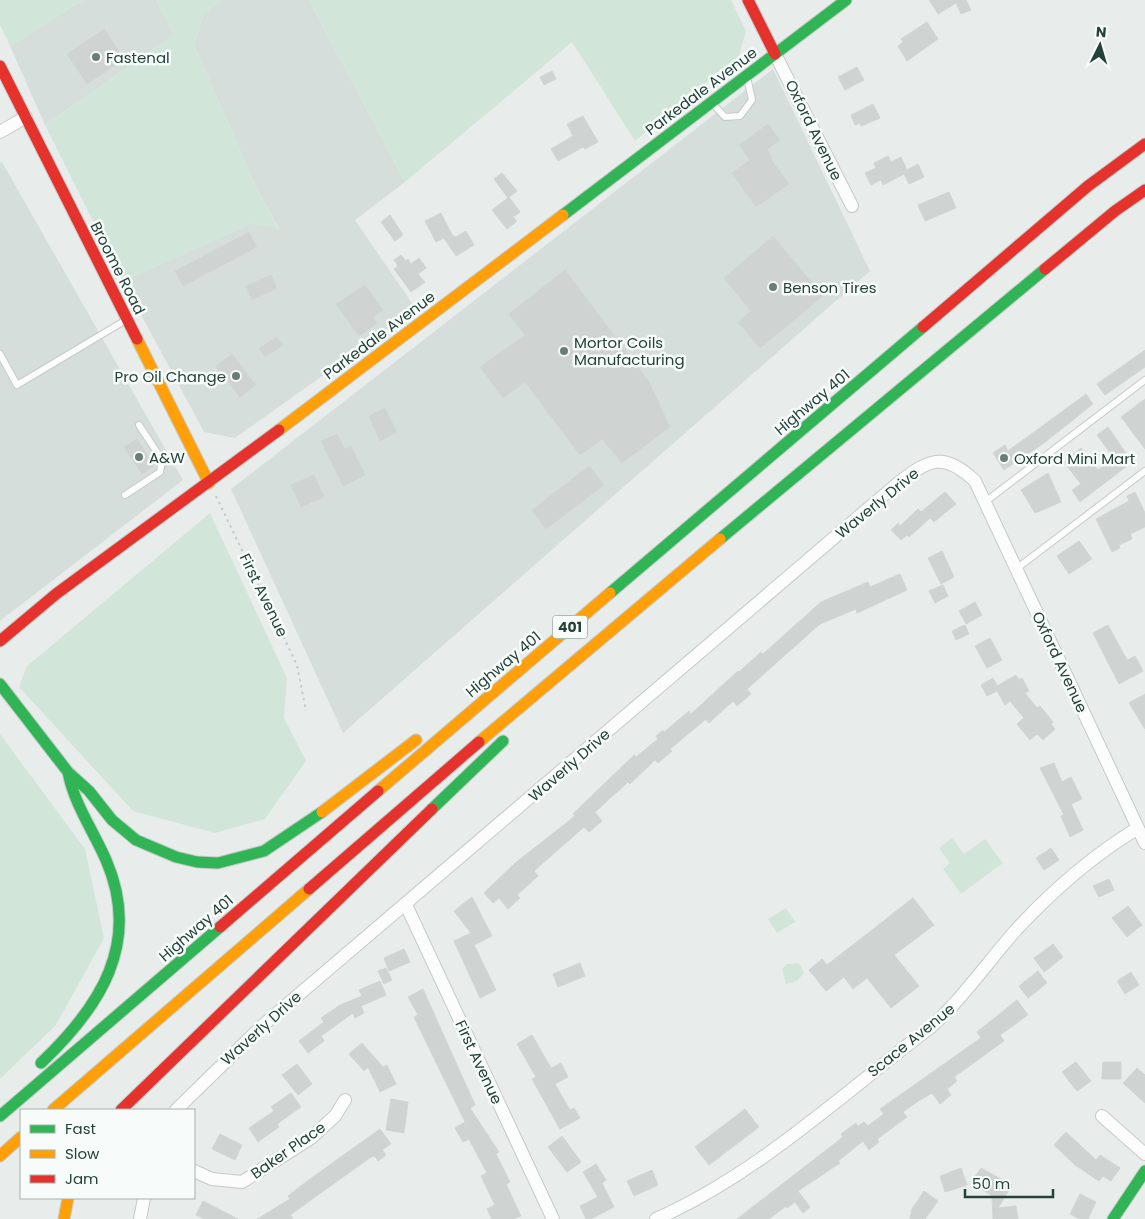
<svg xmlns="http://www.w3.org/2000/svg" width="1145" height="1219" font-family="Poppins,sans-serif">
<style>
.built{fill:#d6dedb}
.green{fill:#d1e6d8}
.building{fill:#cfd4d2;stroke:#d1d6d4}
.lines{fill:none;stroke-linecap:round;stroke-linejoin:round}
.lane-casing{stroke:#c5cac8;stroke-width:8}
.street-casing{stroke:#c5cac8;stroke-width:14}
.fast-casing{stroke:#c3cbc8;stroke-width:13}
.slow-casing{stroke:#c3cbc8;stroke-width:13}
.jam-casing{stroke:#c3cbc8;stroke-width:13}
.path{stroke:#c3ccca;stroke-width:2;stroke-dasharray:2.5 4;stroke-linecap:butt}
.lane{stroke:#fcfcfc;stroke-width:6}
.street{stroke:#fcfcfc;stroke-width:12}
.fast{stroke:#30b455;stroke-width:11}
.slow{stroke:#ff9f0a;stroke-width:11}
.jam{stroke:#e5322d;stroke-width:11}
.poi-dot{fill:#697e78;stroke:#f7fbf9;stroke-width:2}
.labels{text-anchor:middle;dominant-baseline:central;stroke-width:5;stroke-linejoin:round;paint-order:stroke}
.shield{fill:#f7fbf9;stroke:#637a73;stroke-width:1}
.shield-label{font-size:14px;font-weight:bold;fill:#24423a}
.poi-label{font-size:15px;fill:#24423a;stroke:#f7fbf9;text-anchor:start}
.street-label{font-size:15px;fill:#24423a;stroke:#f7fbf9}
</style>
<rect width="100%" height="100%" fill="#e8edeb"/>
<path class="built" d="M83 0H156L174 35 45 125 10 46Z
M221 0H309L405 182 355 220 416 309 235 438 204 432 123 281 252 223 279 229 256 187 194 45 203 15Z
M773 69 870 271 343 733 231 489Z
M2 162 183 480 0 621V163Z"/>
<path class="green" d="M0 0H83L10 46 0 25Z
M156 0H221L203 15 194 45 256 187 279 230 252 223 123 281 45 125 174 35Z
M309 0H731L746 31 739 56 635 141 572 42 405 182Z
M210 513 287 678 284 718 306 761 265 819 215 833 133 811 19 687 27 666Z
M0 734 85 849 104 938 56 1025 0 1079Z
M952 838 964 854 985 839 1003 863 961 894 943 869 950 863 939 848Z
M786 908 795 922 777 933 768 919Z
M799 963 804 973 797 981 786 984 782 969 787 964Z"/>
<path class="building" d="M929 0H966L971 10 961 14 956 3 938 14Z
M927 22 938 39 907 61 898 46 903 42 901 39Z
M104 29 124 59 87 84 67 54Z
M857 67 864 80 845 90 838 77Z
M552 71 556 79 544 85 540 77Z
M873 104 880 118 861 126 860 123 855 125 851 115Z
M583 116 598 142 585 149 583 147 558 161 551 149 573 136 567 124Z
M768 124 780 140 767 149 772 157 770 158 789 184 756 207 732 173 750 160 739 145Z
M888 156 891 162 901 157 907 170 918 164 924 177 909 184 904 174 883 185 881 180 871 185 865 173 876 168 874 163Z
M502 173 517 191 509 197 520 212 513 217 517 221 507 229 492 210 508 198 494 179Z
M949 192 956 208 925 221 918 205Z
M441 213 452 235 456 237 466 231 474 245 456 256 444 238 436 242 425 221Z
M390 215 403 235 395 241 381 222Z
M249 232 257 247 183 286 175 271Z
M773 236 823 296 760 348 738 322 751 311 724 278Z
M401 255 406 261 408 259 411 264 419 258 426 268 418 274 425 282 411 292 394 269 398 266 394 260Z
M565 270 649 382 670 427 622 463 602 439 580 455 525 382 503 398 480 367 525 335 509 314Z
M271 275 277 288 252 300 246 286Z
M365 285 383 310 373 317 377 323 359 336 336 304Z
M277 337 283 345 265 357 259 348Z
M1145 350V367L1105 395 1097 384Z
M232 354 256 385 240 397 216 366Z
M1086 394 1093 404 1044 443 1004 470 993 453 1005 445 1008 451Z
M1145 399V449L1121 417Z
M385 408 397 432 380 441 369 416Z
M1108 427 1132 462 1080 502 1072 490 1081 484 1064 462 1081 448 1098 470 1114 458 1097 435Z
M337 434 345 449 351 446 365 475 343 486 321 441Z
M137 439 154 466 142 474 124 447Z
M589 466 604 485 546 529 532 510Z
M1048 473 1061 502 1035 513 1021 490Z
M314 475 324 497 301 507 291 485Z
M945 492 956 504 934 522 930 518 909 537 907 535 901 540 891 530 898 523 900 526 918 509 921 512Z
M1135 492 1145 513V527L1130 534 1132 539 1119 545 1120 548 1112 552 1096 519 1129 501 1127 496Z
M1079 541 1092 559 1069 574 1057 556Z
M942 551 954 577 941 584 928 558Z
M900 574 907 590 857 613 856 609 820 624 747 689 751 694 737 706 733 701 709 723 706 719 670 749 672 751 658 763 655 760 630 784 628 782 595 812 602 821 589 832 584 827 534 871 538 876 517 895 520 898 508 909 499 898 493 903 484 893 514 864 575 816 573 814 634 755 636 757 658 739 656 736 663 730 664 732 689 711 691 714 738 671 739 672 761 652 763 654 821 602 868 582 870 587Z
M943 585 948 596 935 603 929 591Z
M975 602 982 615 966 624 959 611Z
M965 625 969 634 956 640 952 631Z
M1108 625 1127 660 1135 656 1143 671 1119 684 1093 633Z
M990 638 1002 660 987 668 975 646Z
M1016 675 1019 680 1022 678 1029 691 1025 693 1037 708 1040 706 1053 722 1051 724 1055 729 1043 740 1037 734 1030 740 1017 724 1024 718 1010 701 1005 705 997 691 987 696 981 685 993 678 997 686Z
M1145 694V729L1129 703Z
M1054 763 1062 782 1071 777 1082 799 1071 804 1083 830 1070 837 1061 816 1064 815 1040 768Z
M1051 848 1059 860 1044 870 1036 858Z
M1109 879 1114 890 1099 897 1093 886Z
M472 897 492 936 474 945 496 990 480 998 454 941 471 933 454 911Z
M913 898 934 925 894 955 919 986 891 1008 867 978 853 989 844 977 826 991 809 970 822 959 827 965Z
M1128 906 1142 925 1127 937 1112 918Z
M1053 944 1063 957 1044 972 1034 958Z
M404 949 410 962 389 971 384 958Z
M580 963 585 976 558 987 553 974Z
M386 968 392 980 384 984 378 971Z
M1038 971 1047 983 1028 998 1019 986Z
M1131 972 1139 985 1125 994 1117 981Z
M380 981 386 995 361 1006 364 1013 355 1018 353 1013 321 1036 324 1041 308 1053 299 1041 324 1022 321 1018 340 1005 362 996 359 990Z
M423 989 475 1105 470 1108 499 1152 496 1154 510 1182 506 1184 521 1216 514 1219H492L487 1209 495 1205 481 1176 487 1173 469 1139 463 1142 455 1128 465 1122 414 1017 418 1015 408 997Z
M1017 1000 1028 1015 1000 1035 1004 1041 954 1077 957 1081 947 1089 951 1095 940 1104 932 1093 917 1102 903 1112 907 1117 877 1139 879 1142 869 1150 863 1141 838 1161 840 1163 798 1191 810 1207 803 1213 795 1202 787 1208 786 1206 769 1219H737L843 1137 841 1134 856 1123 858 1126 864 1122 868 1126 884 1114 880 1109 981 1038 977 1032Z
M532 1035 551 1068 561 1063 568 1077 555 1084 570 1110 574 1108 580 1118 560 1129 532 1079 536 1077 517 1044Z
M362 1043 383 1067 387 1065 396 1084 380 1092 368 1067 364 1071 349 1054Z
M1076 1062 1091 1081 1077 1091 1062 1072Z
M1103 1062H1121V1079H1102Z
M297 1064 312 1084 298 1095 282 1075Z
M1137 1068 1145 1075V1103L1123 1083Z
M291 1093 301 1107 277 1124 279 1127 258 1142 249 1128 274 1111 271 1107Z
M391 1099 408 1102 404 1133 386 1130Z
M745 1109 759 1127 709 1165 695 1147Z
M380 1129 391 1144 382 1150 386 1155 378 1161 375 1156 371 1157 290 1215 293 1219H257L290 1199 288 1196 310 1179Z
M1066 1132 1096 1160 1100 1155 1120 1168 1111 1181 1103 1176 1099 1181 1075 1165 1054 1145Z
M220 1134 242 1145 235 1160 212 1149Z
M562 1136 581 1162 567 1172 548 1147Z
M596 1164 606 1180 602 1183 614 1207 591 1219H586L580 1206 598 1197 583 1172Z
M961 1168 967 1185 945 1192 940 1176Z
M981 1168 1012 1185 998 1208 1016 1206 1018 1219H993L992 1196 971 1182Z
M652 1170 658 1185 634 1196 627 1181Z
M924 1191 938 1201 925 1219H910L912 1209Z
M1080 1194 1096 1202 1088 1219H1079L1070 1214Z
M203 1201 238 1219H204L196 1215Z"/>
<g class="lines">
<g class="lane-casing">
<path id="lane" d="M712 103 725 117 740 116 752 100 747 77
M0 354 17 385 126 320
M125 495 160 472 162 460 139 425
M985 502 1145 380
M1016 569 1145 471"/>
</g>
<g class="street-casing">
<path id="street" d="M775 54 852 206
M0 132 26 117
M406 905 553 1219
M176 1110 262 1026 897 484C929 459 943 451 975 481L1145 843
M1102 1116 1145 1154
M194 1171 212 1179 242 1182 311 1138 335 1116 345 1100
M140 1219 144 1198
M656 1219C758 1174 842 1094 931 1027 963 998 987 963 1016 930 1052 891 1092 856 1138 828"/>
</g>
<g class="fast-casing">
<path id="fast" d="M563 215 846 0
M720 539 1045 269
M610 593 923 327
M0 684 68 772 89 791 112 820 136 840 176 857 197 862 218 863 264 851 322 812
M432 809 503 741
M41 1063C100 1007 142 943 106 860 93 830 74 804 68 772
M0 1116 220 927
M1113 1219 1145 1171"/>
</g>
<g class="slow-casing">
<path id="slow" d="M137 339 209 483
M279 430 563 215
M479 742 720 539
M378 791 610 593
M322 812 416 740
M53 1110 309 889
M0 1156 21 1137
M64 1219 68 1198"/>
</g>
<g class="jam-casing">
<path id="jam" d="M748 0 775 54
M0 66 137 339
M1045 269 1115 211 1145 190
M923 327 1088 186 1145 144
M0 641 56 594 279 430
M309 889 479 742
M220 927 378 791
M121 1110 432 809"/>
</g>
<path class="path" d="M216 496 297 665 306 711"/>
<use href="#lane" class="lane"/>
<use href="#street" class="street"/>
<use href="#fast" class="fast"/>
<use href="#slow" class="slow"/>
<use href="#jam" class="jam"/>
</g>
<g class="poi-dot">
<circle cx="96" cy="57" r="5"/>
<circle cx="773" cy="287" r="5"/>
<circle cx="564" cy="351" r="5"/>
<circle cx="236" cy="376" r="5"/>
<circle cx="139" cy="457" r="5"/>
<circle cx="1004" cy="458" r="5"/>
</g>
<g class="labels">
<rect class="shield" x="552.5" y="615.5" width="35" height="23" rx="4"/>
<g class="shield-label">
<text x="570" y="627">401</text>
</g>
<g class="poi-label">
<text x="106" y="57">Fastenal</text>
<text x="783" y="287">Benson Tires</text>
<text x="574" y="342">Mortor Coils<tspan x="574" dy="17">Manufacturing</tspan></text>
<text x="226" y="376" text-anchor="end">Pro Oil Change</text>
<text x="149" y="457">A&amp;W</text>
<text x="1014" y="458">Oxford Mini Mart</text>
</g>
<g class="street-label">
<text transform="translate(701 91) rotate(-37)">Parkedale Avenue</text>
<text transform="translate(814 130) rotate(64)">Oxford Avenue</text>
<text transform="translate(118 268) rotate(63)">Broome Road</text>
<text transform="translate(379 335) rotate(-37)">Parkedale Avenue</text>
<text transform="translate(812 402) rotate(-40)">Highway 401</text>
<text transform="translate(877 503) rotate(-39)">Waverly Drive</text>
<text transform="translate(264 595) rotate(64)">First Avenue</text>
<text transform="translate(1060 662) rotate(65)">Oxford Avenue</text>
<text transform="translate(503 664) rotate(-40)">Highway 401</text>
<text transform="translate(569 765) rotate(-41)">Waverly Drive</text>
<text transform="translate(196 928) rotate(-41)">Highway 401</text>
<text transform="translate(261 1028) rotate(-42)">Waverly Drive</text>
<text transform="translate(911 1040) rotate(-39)">Scace Avenue</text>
<text transform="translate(479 1062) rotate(65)">First Avenue</text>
<text transform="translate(288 1150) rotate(-35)">Baker Place</text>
</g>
</g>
<rect x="20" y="1109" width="175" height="90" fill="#f7fbf9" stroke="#a3b1ad"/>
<rect x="30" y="1125" width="25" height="8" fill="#30b455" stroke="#a3b1ad"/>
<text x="65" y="1134" font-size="15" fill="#24423a">Fast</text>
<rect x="30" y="1150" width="25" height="8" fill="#ff9f0a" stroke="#a3b1ad"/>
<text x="65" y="1159" font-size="15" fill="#24423a">Slow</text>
<rect x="30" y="1175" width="25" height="8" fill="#e5322d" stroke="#a3b1ad"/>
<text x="65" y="1184" font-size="15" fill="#24423a">Jam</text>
<g transform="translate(1100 45) rotate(5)" stroke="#f7fbf9" stroke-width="4" paint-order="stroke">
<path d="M0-4L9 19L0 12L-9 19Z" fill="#24423a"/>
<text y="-8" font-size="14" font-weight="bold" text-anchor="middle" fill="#24423a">N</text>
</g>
<path d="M965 1189v8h88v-8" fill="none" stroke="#24423a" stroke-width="2.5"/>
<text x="972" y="1189" font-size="15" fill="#24423a" stroke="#f7fbf9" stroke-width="4" paint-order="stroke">50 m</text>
</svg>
